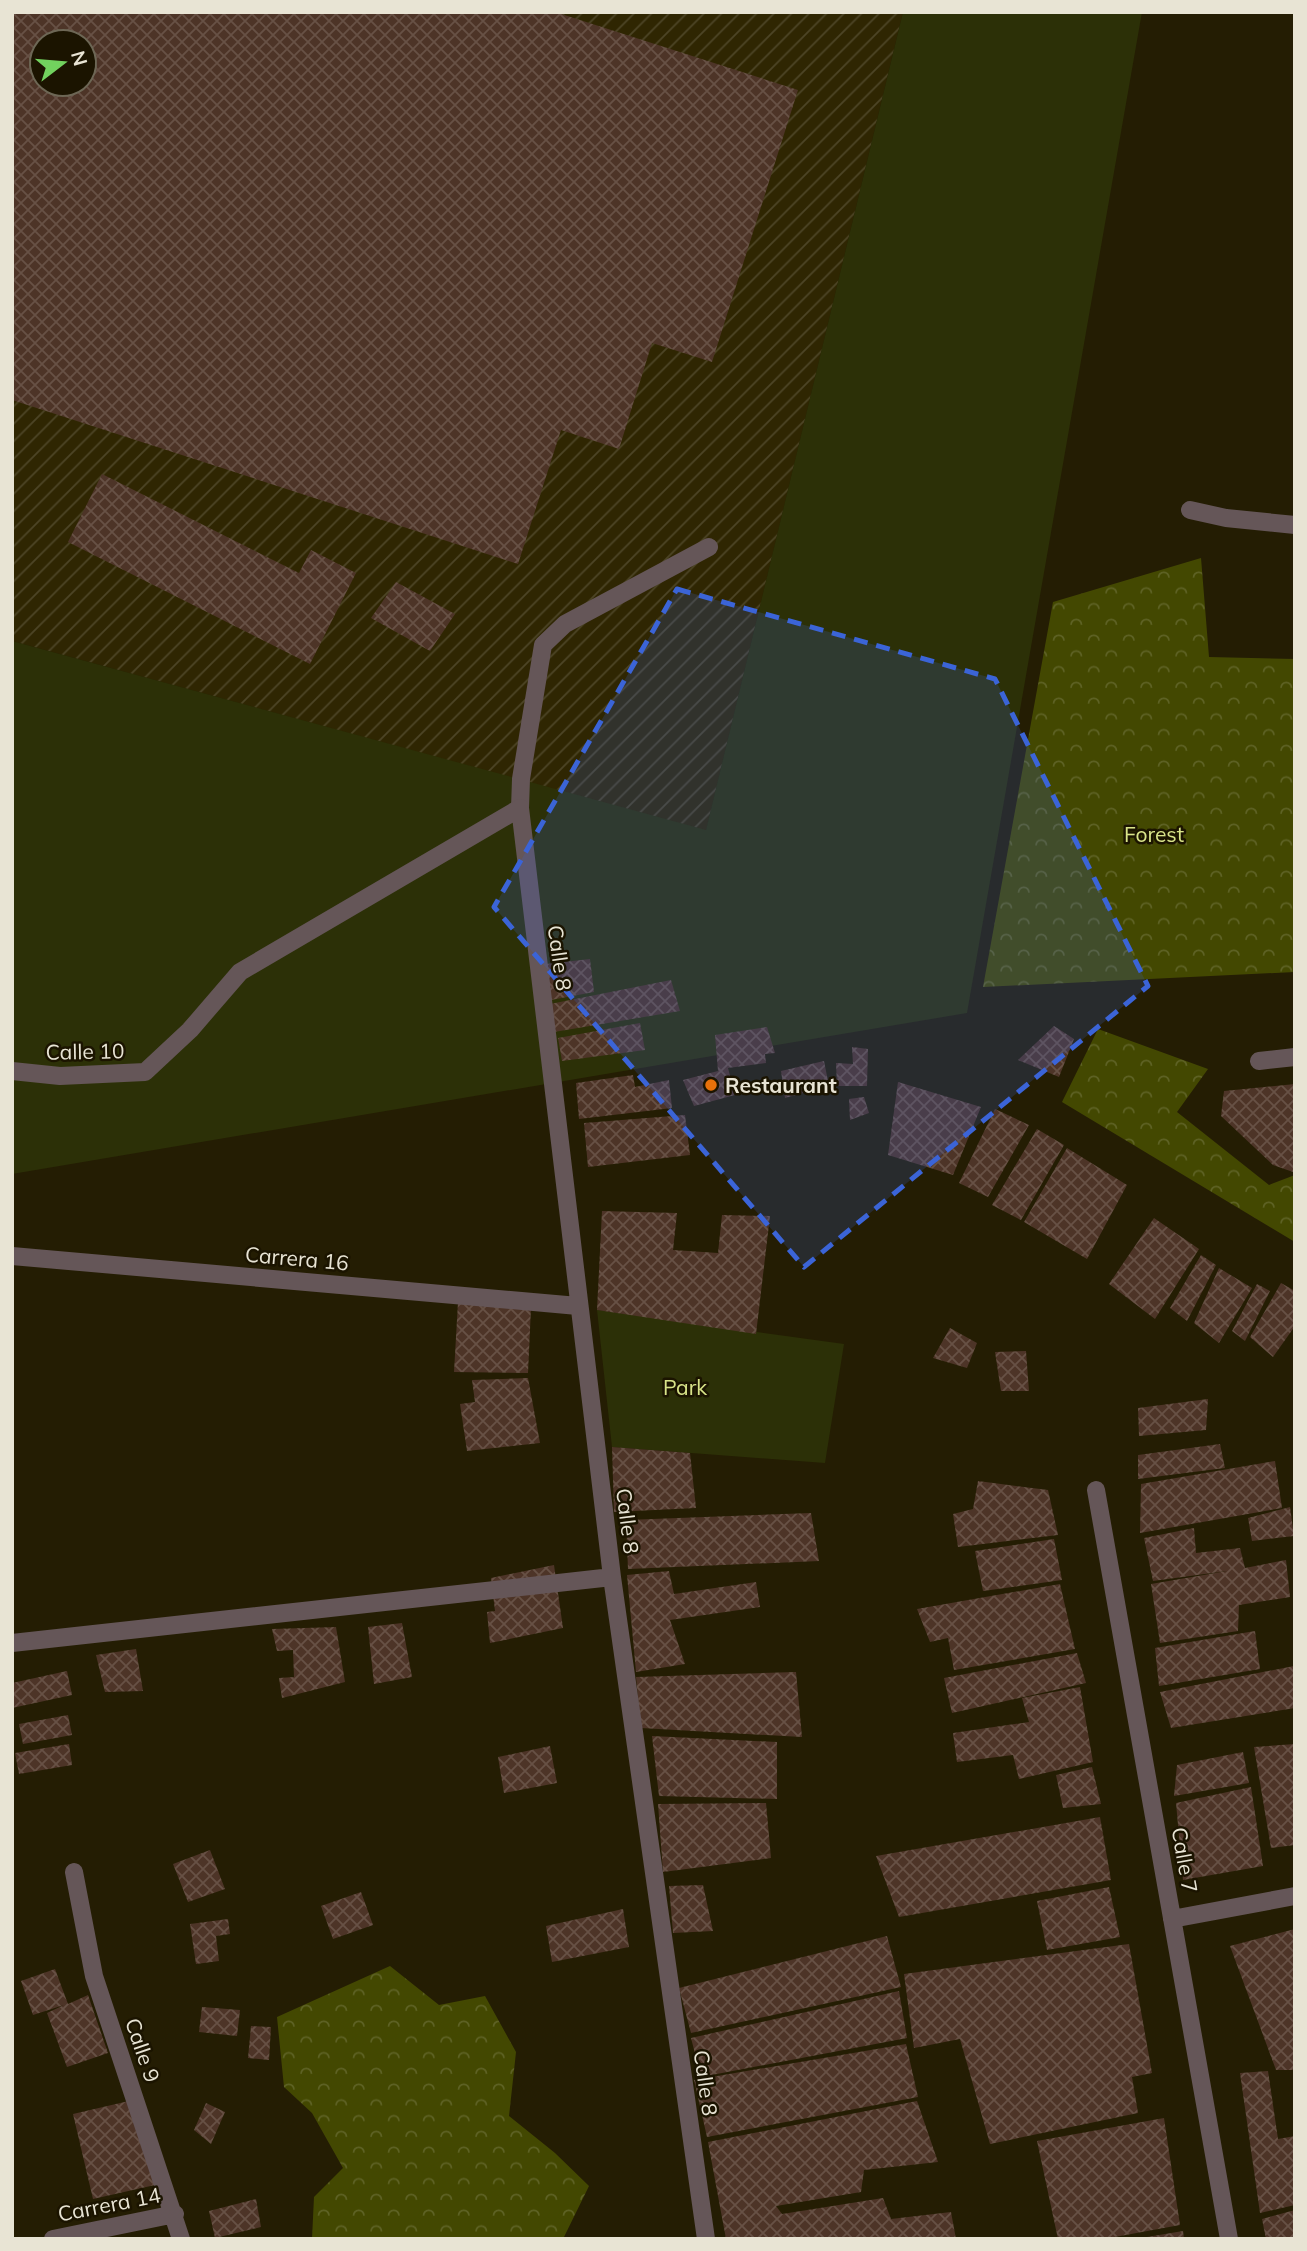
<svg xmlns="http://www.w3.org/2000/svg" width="1307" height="2251" font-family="Mulish,sans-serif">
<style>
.industrial{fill:url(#industrial-furrows);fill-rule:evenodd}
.green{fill:#2c3007}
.forest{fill:url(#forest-crowns)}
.building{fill:url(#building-cross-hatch);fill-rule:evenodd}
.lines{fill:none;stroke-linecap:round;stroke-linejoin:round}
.service{stroke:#655658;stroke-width:18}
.minor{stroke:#655658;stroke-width:18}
.marked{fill:#3b64d7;fill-opacity:0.2;stroke:#3b64d7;stroke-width:5;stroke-dasharray:14 9;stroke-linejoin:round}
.food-dot{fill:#e8710a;stroke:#1b1400;stroke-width:2.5}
.labels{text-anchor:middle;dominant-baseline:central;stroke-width:5;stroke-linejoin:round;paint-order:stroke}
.park-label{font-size:21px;fill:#d9e488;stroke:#1b1400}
.street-label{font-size:21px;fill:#e8e4d4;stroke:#1b1400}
.poi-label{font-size:21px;font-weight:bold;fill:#e8e4d4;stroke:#1b1400;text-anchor:start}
</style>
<defs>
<pattern id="industrial-furrows" width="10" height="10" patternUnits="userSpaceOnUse" patternTransform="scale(1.75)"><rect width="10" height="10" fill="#2f2602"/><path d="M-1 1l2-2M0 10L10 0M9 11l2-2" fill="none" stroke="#4d4526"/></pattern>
<pattern id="forest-crowns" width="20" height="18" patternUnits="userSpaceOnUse" patternTransform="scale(1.75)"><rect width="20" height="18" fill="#434801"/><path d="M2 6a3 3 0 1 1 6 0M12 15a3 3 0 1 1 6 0" fill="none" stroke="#5e6225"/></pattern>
<pattern id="building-cross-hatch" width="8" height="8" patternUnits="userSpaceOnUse" patternTransform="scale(1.75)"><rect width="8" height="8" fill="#4d3427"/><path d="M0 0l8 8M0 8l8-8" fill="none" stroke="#675145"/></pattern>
</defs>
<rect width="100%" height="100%" fill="#241d03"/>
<path class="industrial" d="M12 12H903L706 831 12 641ZM42 42H84V84H42Z"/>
<path class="green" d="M903 12H1142L967 1013 12 1174V641L706 830Z
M597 1310 844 1344 825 1463 612 1447Z"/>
<path class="forest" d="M1201 558 1209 657 1295 659V972L983 987 1053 602Z
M1098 1029 1208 1069 1177 1112 1269 1185 1295 1175V1242L1062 1102Z
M390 1966 439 2005 485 1996 516 2052 509 2116 555 2153 589 2186 563 2239H312L314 2197 343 2168 312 2113 284 2087 277 2017Z"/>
<path class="building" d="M12 12H555L798 90 712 362 652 343 619 449 561 430 518 564 12 400ZM42 42H84V84H42Z
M102 474 299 573 311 550 356 573 310 664 68 542Z
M396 582 455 614 430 651 371 618Z
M590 959 594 992 551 1000 546 964Z
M671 980 680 1011 554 1032 550 1004Z
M640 1023 645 1050 562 1061 558 1038Z
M1054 1026 1074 1039 1059 1077 1018 1060Z
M767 1027 775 1053 765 1054 766 1063 728 1068 735 1095 694 1106 683 1080 718 1071 715 1035Z
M852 1047 868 1049 867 1086H837L836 1063 853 1064Z
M824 1061 829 1086 785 1098 781 1071Z
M633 1075 635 1087 669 1080 672 1108 579 1119 576 1083Z
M898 1082 981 1107 953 1175 888 1155Z
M1295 1084V1159L1293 1172 1273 1165 1221 1116 1224 1091Z
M864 1097 869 1113 850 1120 849 1099Z
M995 1109 1029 1125 988 1197 959 1183Z
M685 1115 690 1155 588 1167 584 1123Z
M1037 1129 1064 1145 1021 1220 992 1205Z
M1067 1148 1127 1185 1087 1259 1024 1222Z
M602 1211 677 1213 673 1250 718 1253 722 1215 770 1216 756 1334 597 1310Z
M1154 1218 1199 1249 1155 1319 1109 1284Z
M1201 1255 1216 1265 1187 1321 1170 1308Z
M1219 1268 1252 1288 1219 1343 1194 1323Z
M1281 1283 1295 1291V1326L1273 1357 1250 1337Z
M1257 1284 1270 1291 1245 1341 1232 1331Z
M458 1302 531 1308 528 1373 454 1372Z
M950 1328 977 1343 967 1368 933 1358Z
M1026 1351 1029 1391H1001L995 1352Z
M528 1378 540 1443 467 1451 460 1404 475 1402 472 1380Z
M1208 1399 1206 1430 1139 1436 1138 1408Z
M1220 1444 1225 1468 1138 1479V1455Z
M612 1447 690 1453 696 1508 614 1512Z
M1275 1461 1282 1508 1140 1533 1141 1484Z
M978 1481 1048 1490 1058 1535 958 1547 953 1514 973 1509Z
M1290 1507 1294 1536 1252 1541 1248 1518Z
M811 1513 819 1561 628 1569 626 1520Z
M1194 1528 1196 1553 1240 1548 1245 1568 1286 1560 1290 1597 1239 1605 1238 1631 1160 1643 1151 1584 1227 1571 1153 1581 1144 1538Z
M1054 1539 1062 1580 983 1591 975 1551Z
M554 1565 563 1628 490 1643 487 1612 495 1611 491 1578Z
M669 1571 674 1594 756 1582 760 1607 670 1620 685 1664 636 1672 627 1575Z
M1060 1584 1075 1649 954 1670 948 1638 930 1642 917 1609Z
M402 1623 412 1677 374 1684 368 1627Z
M336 1627 345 1682 282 1698 279 1678 294 1677 293 1650 277 1651 272 1629Z
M1255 1631 1260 1669 1159 1686 1155 1648Z
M136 1649 143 1691 105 1692 96 1655Z
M1077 1653 1086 1683 952 1713 944 1678Z
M1294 1666 1295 1708 1171 1728 1160 1692Z
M67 1671 72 1695 12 1708V1683Z
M796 1672 802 1737 641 1728 636 1677Z
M1080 1687 1093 1762 1019 1779 1013 1755 957 1762 953 1733 1029 1722 1022 1698Z
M68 1715 72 1735 23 1744 19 1724Z
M652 1736 777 1742V1799L659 1796Z
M69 1744 72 1765 19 1774 15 1753Z
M1295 1744V1845L1271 1848 1254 1747Z
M550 1746 557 1783 504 1793 498 1757Z
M1243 1752 1249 1783 1174 1796 1177 1765Z
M1092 1767 1101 1804 1063 1808 1056 1775Z
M1251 1787 1263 1866 1183 1880 1176 1803Z
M766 1803 771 1858 663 1872 658 1804Z
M1100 1817 1111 1880 899 1917 876 1856Z
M210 1850 225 1889 188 1902 173 1864Z
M703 1885 713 1931 673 1933 669 1886Z
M1109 1887 1120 1937 1047 1950 1037 1901Z
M361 1892 373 1925 333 1939 321 1906Z
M623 1909 629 1947 552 1962 546 1926Z
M228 1919 230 1934 216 1936 219 1961 196 1964 190 1924Z
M1295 1929V2070H1276L1230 1946Z
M887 1936 901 1987 691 2033 679 1988Z
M1129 1944 1152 2073 1132 2077 1138 2113 990 2144 960 2039 914 2048 904 1974Z
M55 1969 68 2004 88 1995 108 2053 67 2067 47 2013 64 2005 33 2015 21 1981Z
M899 1991 907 2038 701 2077 691 2038Z
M202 2007 240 2010 237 2036 199 2032Z
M251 2026 271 2027 269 2060 248 2058Z
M906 2044 918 2097 707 2137 694 2080Z
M1268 2071 1278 2139 1295 2136V2205L1260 2213 1240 2073Z
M133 2100 155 2185 93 2199 73 2114Z
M917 2101 938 2162 864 2170 861 2192 776 2206 782 2214 883 2198 891 2219 951 2212 956 2239H726L708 2142Z
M206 2103 225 2112 211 2144 194 2130Z
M1164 2118 1180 2225 1104 2239H1058L1037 2141Z
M256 2199 261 2227 215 2238 209 2211Z
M1295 2210V2239H1266L1262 2219Z
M1183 2231 1184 2239H1147V2237Z"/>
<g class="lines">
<path class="service" d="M520 808 521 779 543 645 565 624 709 547"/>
<path class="minor" d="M1190 510 1226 518 1295 525
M1259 1061 1295 1057
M12 1071 60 1076 145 1072 190 1030 240 972 520 808 612 1577 706 2239
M12 1256 578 1306
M1096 1490 1229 2239
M12 1643 612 1577
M74 1872 94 1976 181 2239
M1172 1919 1295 1896
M53 2239 175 2214"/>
</g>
<path class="marked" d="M677 589 995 679 1148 986 804 1267 494 907Z"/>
<circle class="food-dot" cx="711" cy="1085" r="7"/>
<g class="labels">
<g class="park-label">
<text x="1154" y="834">Forest</text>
<text x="685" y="1387">Park</text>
</g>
<g class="street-label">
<text transform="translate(560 958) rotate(82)">Calle 8</text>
<text transform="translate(85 1051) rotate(-1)">Calle 10</text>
<text transform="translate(297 1258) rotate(5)">Carrera 16</text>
<text transform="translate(628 1521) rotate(83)">Calle 8</text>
<text transform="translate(1185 1860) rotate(80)">Calle 7</text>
<text transform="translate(143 2050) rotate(71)">Calle 9</text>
<text transform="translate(706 2083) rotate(82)">Calle 8</text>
<text transform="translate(109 2204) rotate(-11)">Carrera 14</text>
</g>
<g class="poi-label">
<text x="725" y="1085">Restaurant</text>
</g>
</g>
<rect width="1307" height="2251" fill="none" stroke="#e8e4d4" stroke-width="28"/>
<g transform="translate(63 63) rotate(74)"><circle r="33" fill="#1b1400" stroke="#6d6755" stroke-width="2"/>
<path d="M0-5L12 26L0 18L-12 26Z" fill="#72d25e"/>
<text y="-10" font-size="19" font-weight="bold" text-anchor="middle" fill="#e8e4d4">N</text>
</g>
</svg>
